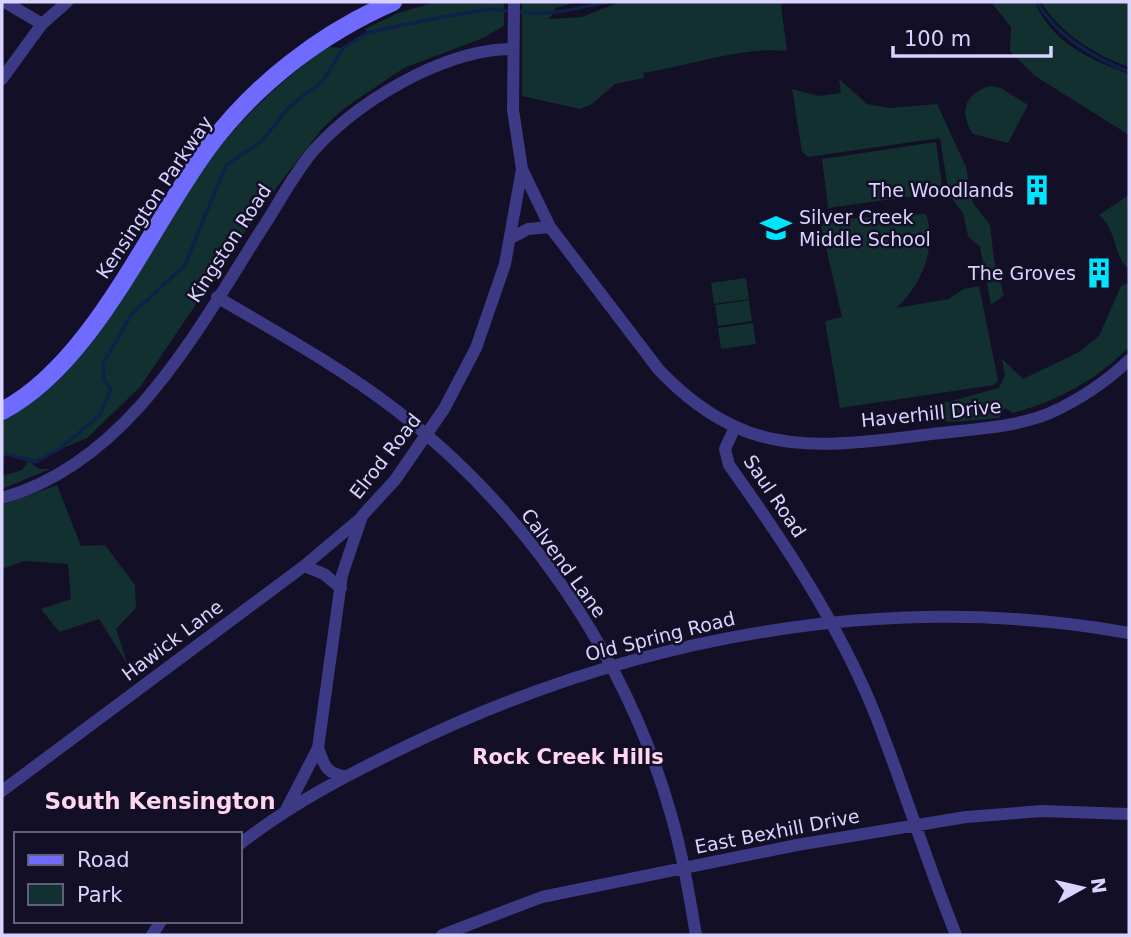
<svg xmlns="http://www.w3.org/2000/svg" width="1131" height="937" font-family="'DejaVu Sans',sans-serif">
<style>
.green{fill:#12302f}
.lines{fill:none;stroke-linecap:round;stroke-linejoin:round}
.stream{stroke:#0c2248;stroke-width:3.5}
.street{stroke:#3d3a85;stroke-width:12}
.secondary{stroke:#6f6bff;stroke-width:18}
.labels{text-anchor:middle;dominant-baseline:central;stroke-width:5;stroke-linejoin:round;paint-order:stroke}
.poi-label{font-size:19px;fill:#d9d4ff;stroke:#130f26;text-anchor:end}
.street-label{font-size:19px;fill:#d9d4ff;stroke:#130f26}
.neighbourhood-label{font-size:21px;font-weight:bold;fill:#ffd6f0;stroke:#130f26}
.quarter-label{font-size:23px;font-weight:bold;fill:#ffd6f0;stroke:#130f26}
</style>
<rect width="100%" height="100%" fill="#130f26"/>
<path class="green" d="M436 2H504V26L483 38 404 68 343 109 321 130 266 201 140 387 87 438 30 462 39 469H50L2 489V476L22 470 28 462 7 454 2 456V421C96 376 153 235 215 153 247 112 285 78 327 47L343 48 367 34 365 29 398 13Z
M522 2H577L556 8 549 19 582 17 620 2H784L781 6 787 51C745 46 687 66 643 73L644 78 615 84 592 104 580 109 522 96Z
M991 2H1035C1052 43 1089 59 1129 74V135L1035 76 1010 51 1011 27Z
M1041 2H1129V67C1096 56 1059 32 1041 2Z
M839 79 867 104 890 108 937 104 966 167 973 203 990 225 994 259 1004 295 991 305 980 247 968 236 963 213 949 195 940 138 808 157 802 152 792 89 818 96 841 93Z
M990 86 1001 88 1028 105 1008 143 973 134C958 111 965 94 990 86Z
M936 142 943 192 828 208 822 159Z
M1129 195V270C1113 255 1117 230 1099 215Z
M926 214C937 247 922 285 896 308L949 299 963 289 979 286 998 380 994 385 840 408 825 321 842 317 821 226 826 220Z
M746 278 749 299 714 304 711 283Z
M1129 283V347C1097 380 1057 401 1013 413L1005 408 999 418 953 422 935 420 922 409 999 388 1005 375 1002 359 1023 379 1079 352 1099 336 1121 286Z
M749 300 752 321 718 326 715 305Z
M753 323 756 344 721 349 718 328Z
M57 485 81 546 105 545 135 585 136 608 116 629 128 665 99 619 59 632 41 609 71 599 68 564 24 561 2 569V505Z"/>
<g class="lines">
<path class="stream" d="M1037 2C1057 37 1093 57 1129 72
M518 12C549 16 576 9 606 2
M2 456 7 454 36 462 61 448 100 415 111 389 104 380 103 364 131 315 185 265 226 165 262 141 288 108 323 81 343 48 367 33 426 20 490 9 511 11"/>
<path class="street" d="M5 2 42 24
M514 2 513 110 522 169 550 227 659 370C681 393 707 414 736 427 797 456 876 440 941 433 977 429 1016 427 1050 413 1079 400 1106 382 1129 360
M2 79 42 24 67 2
M511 238 528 229 550 227
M217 297C278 333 340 367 396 410 525 509 625 655 670 811 682 852 689 893 696 935
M735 427 725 449 729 465C784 542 837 622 873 709 903 784 926 861 956 935
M2 498C132 461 199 326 267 221 282 197 296 171 314 150 343 118 378 94 416 75 445 61 479 49 512 49
M304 566 324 574 341 588
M318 748C324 764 326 774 344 776
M2 791 304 566 361 518
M286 810 318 748 342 575 362 516 395 480 444 409 476 348 505 264 522 169
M240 844C292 803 349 774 409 745 630 638 884 589 1129 633
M152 935 161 921
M442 935 542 897 797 845 966 817 1042 811 1129 814"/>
<path class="secondary" d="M2 411C92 364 147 231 207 149 254 85 320 34 393 2"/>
</g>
<defs>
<g id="building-bare" transform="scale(2.415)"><path d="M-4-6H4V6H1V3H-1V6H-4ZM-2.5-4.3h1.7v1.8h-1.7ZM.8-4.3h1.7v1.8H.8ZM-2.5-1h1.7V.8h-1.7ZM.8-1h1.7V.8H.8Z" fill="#00e5ff" stroke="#130f26" stroke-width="2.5" paint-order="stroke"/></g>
<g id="school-bare" transform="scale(2.415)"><path d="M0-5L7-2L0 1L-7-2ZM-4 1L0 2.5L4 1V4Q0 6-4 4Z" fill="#00e5ff" stroke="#130f26" stroke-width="2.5" paint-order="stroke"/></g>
</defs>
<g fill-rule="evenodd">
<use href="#building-bare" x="1037" y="190"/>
<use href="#school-bare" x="776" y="228"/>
<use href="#building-bare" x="1099" y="273"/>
</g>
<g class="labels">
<g class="poi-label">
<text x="1014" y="190">The Woodlands</text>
<text x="799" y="217" text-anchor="start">Silver Creek<tspan x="799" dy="22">Middle School</tspan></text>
<text x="1076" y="273">The Groves</text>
</g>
<g class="street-label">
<text transform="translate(154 197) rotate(-56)">Kensington Parkway</text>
<text transform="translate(229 243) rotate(-57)">Kingston Road</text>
<text transform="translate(931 413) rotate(-6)">Haverhill Drive</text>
<text transform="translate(385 456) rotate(-52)">Elrod Road</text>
<text transform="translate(775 496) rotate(56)">Saul Road</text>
<text transform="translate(564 563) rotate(54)">Calvend Lane</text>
<text transform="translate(660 636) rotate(-14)">Old Spring Road</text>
<text transform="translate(172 640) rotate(-37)">Hawick Lane</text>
<text transform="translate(777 831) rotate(-11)">East Bexhill Drive</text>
</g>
<g class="neighbourhood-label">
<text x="568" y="757">Rock Creek Hills</text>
</g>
<g class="quarter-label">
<text x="160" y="801">South Kensington</text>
</g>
</g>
<rect width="1131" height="937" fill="none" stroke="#d9d4ff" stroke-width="7"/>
<rect x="14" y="832" width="228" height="91" fill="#130f26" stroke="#625e7d" stroke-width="2"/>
<rect x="28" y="855" width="35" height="10" fill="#6f6bff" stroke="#625e7d" stroke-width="2"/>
<text x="77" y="867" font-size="21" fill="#d9d4ff">Road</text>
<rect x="28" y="884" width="35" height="21" fill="#12302f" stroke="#625e7d" stroke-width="2"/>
<text x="77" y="902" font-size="21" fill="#d9d4ff">Park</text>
<g transform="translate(1082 888) rotate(82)" stroke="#130f26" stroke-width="5" paint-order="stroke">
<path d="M0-5L12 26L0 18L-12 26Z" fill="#d9d4ff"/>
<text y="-10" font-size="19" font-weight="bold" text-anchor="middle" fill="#d9d4ff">N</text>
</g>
<path d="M893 46v10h158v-10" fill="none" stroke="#d9d4ff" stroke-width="3.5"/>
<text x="904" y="46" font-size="21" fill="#d9d4ff" stroke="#130f26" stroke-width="5" paint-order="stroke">100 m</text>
</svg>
